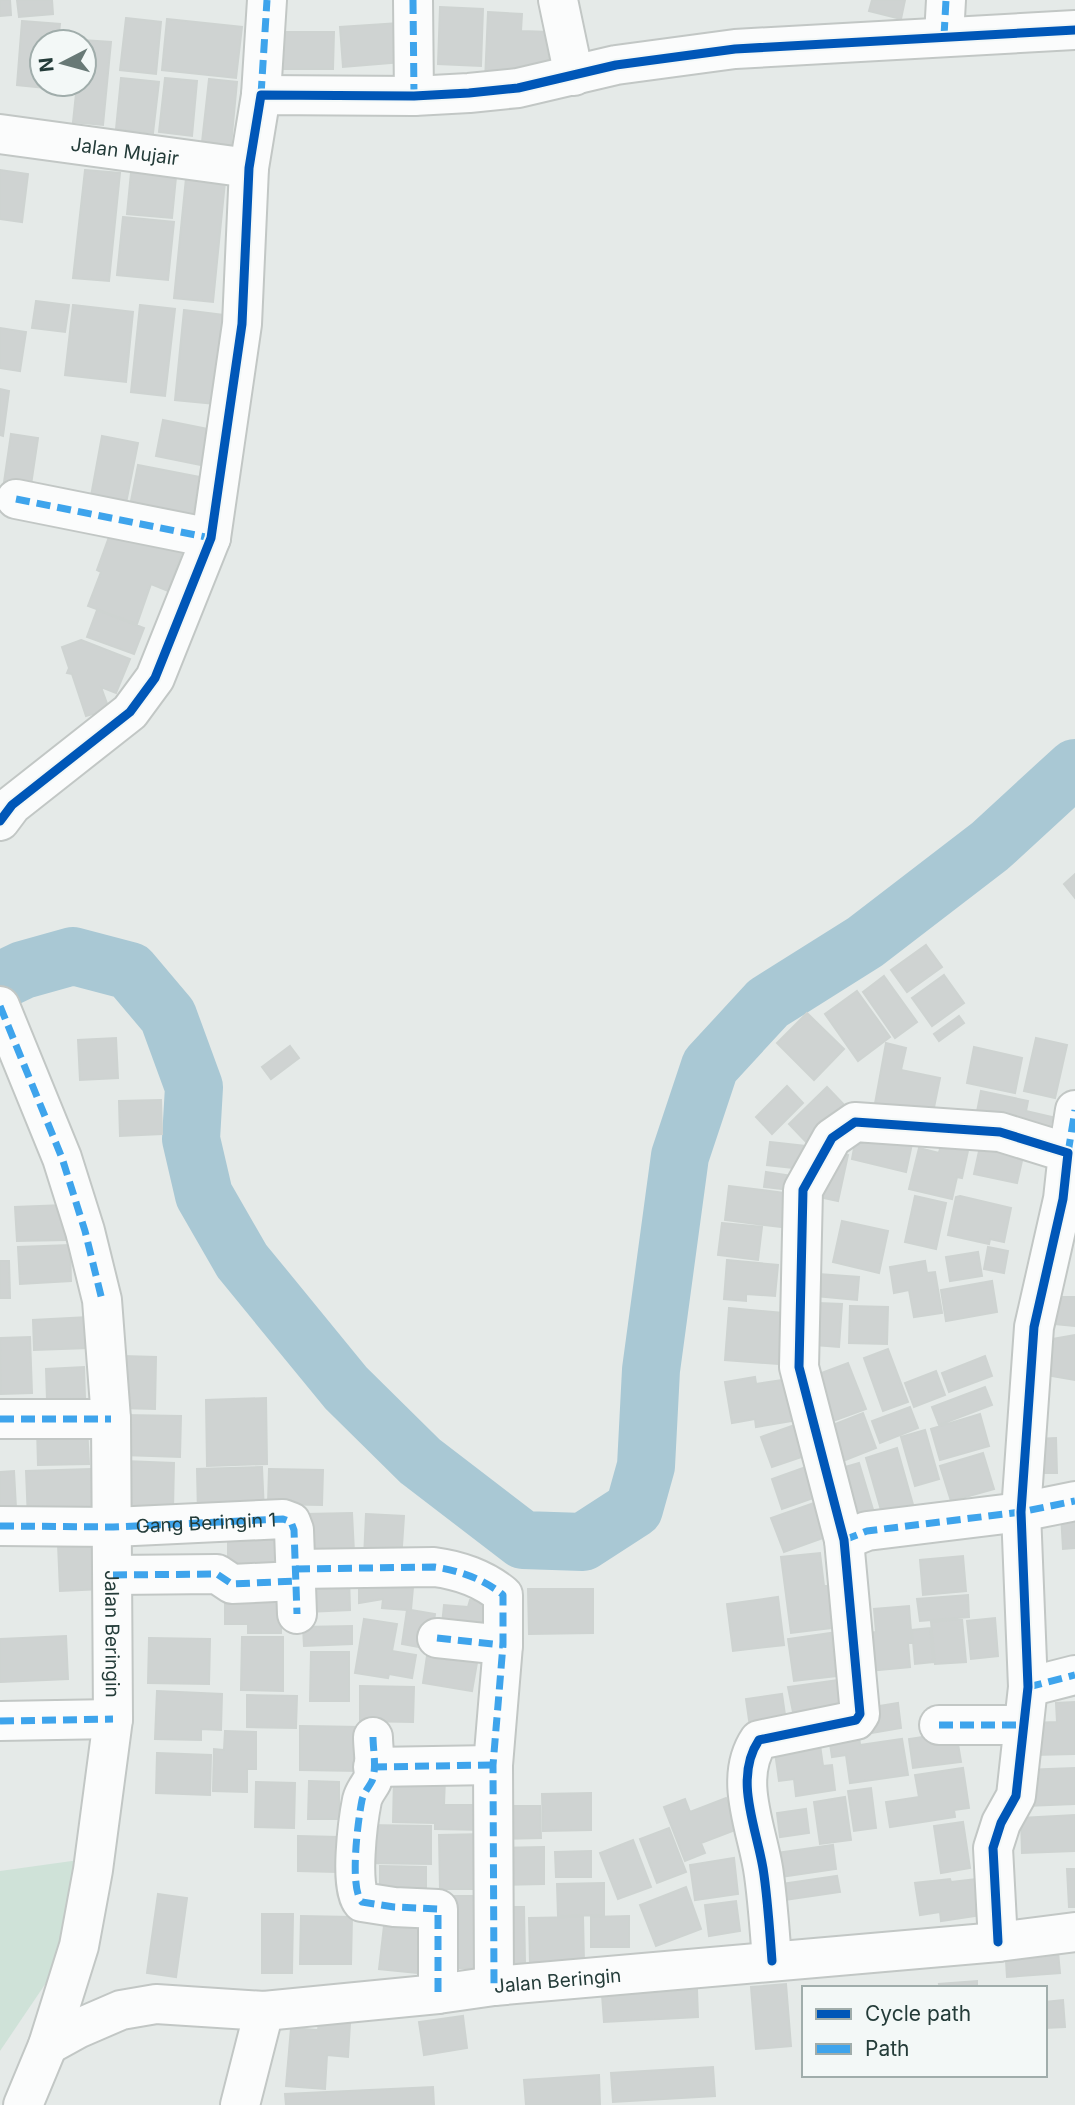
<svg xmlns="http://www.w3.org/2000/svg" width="1075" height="2105" font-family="Inter,sans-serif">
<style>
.green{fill:#cfe2d8}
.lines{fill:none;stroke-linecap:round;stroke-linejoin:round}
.river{stroke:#a9c8d4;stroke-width:58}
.building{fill:#cfd3d2;stroke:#ced3d1;stroke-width:2}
.minor-casing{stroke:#c2c7c5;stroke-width:42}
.minor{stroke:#fbfcfc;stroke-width:38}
.quiet{stroke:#3ea4ec;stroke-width:7;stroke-dasharray:14 7;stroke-linecap:butt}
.cycleway-casing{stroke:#f3f8f7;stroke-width:13}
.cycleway{stroke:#0057b8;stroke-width:9}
.labels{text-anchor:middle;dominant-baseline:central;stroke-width:5;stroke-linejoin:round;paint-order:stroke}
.street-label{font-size:19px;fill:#243c39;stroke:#f3f8f7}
</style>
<rect width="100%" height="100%" fill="#e5eae8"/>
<path class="green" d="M79 1860 52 1974 0 2051V1871Z"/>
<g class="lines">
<path class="river" d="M0 981 23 970 73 956 130 971 168 1016 194 1087 191 1139 204 1195 242 1261 346 1388 420 1461 523 1540 583 1542 634 1509 646 1466 651 1370 680 1156 710 1066 768 1003 865 942 990 846 1075 768"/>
</g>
<path class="building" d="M0 0H10L11 15 0 16Z
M17 0H52L53 14 19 17Z
M872 0H905L901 19 869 11Z
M440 7 483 9 481 66 438 64Z
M488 12 522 14 521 31 550 32 548 69 519 68 518 83 485 81Z
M126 18 161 22 156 74 120 70Z
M167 19 242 27 236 78 162 70Z
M22 21 60 24 58 42H42V84H55V89L17 85Z
M399 23 402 62 343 67 340 27Z
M276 32H334L333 69H276Z
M82 40 111 42 103 125 73 122 77 84H84V42H81Z
M121 78 159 82 153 133 116 129Z
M165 78 197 81 192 136 159 132Z
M209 79 237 82 231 145 202 142Z
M132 162 177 167 172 218 127 214Z
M187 168 226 172 213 302 174 298Z
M0 170 28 174 22 222 0 219Z
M85 170 120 173 109 281 73 278Z
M123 217 174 222 168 280 117 275Z
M36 301 69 305 65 332 32 328Z
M73 305 133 312 126 382 65 375Z
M140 305 175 309 165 396 131 392Z
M184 310 225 315 215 404 175 400Z
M0 328 26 332 20 371 0 368Z
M0 389 9 391 3 436 0 435Z
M163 420 208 429 201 465 156 456Z
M11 434 38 438 31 485 4 482Z
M102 436 138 443 126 503 91 496Z
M138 465 200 477 192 518 130 506Z
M113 526 184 546 168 591 151 584 137 624 88 606 101 572 97 570Z
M97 610 144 628 134 654 87 637Z
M81 640 130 659 116 693 101 687 109 709 86 716 72 674 67 673 69 668 62 647Z
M1075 874V898L1064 884Z
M926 945 942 967 907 992 891 970Z
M944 975 964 1003 932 1026 912 998Z
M884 976 917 1022 895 1038 863 992Z
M857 991 890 1037 858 1061 825 1014Z
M807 1013 844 1049 814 1080 777 1043Z
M959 1016 964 1023 939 1041 934 1034Z
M116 1038 118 1078 80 1080 78 1040Z
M1036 1038 1067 1045 1055 1098 1024 1091Z
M886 1043 906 1048 901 1070 940 1078 931 1122 874 1109Z
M290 1046 299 1058 271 1079 262 1067Z
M974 1047 1022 1058 1015 1093 967 1083Z
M787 1086 803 1103 772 1134 756 1117Z
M827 1087 849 1110 811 1147 789 1124Z
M981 1091 1028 1101 1026 1111 1052 1117 1047 1142 975 1122Z
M161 1100 162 1134 120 1136 119 1101Z
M858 1127 913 1139 906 1172 852 1159Z
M944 1131 971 1137 962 1178 957 1177 952 1199 909 1189 919 1148 939 1153Z
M770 1142 805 1146 802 1169 767 1165Z
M981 1142 1024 1152 1017 1183 974 1174Z
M829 1151 848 1155 838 1201 819 1197Z
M766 1172 799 1177 798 1191 764 1187Z
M729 1186 793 1194 789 1228 725 1220Z
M915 1196 946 1203 936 1249 905 1242Z
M960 1196 1011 1208 1004 1242 990 1239 989 1244 948 1235 956 1197Z
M64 1205 66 1240 17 1241 15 1207Z
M842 1221 888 1231 879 1273 833 1262Z
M722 1223 762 1227 758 1260 718 1255Z
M70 1245 71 1281 20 1284 18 1247Z
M988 1247 1008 1251 1004 1273 984 1269Z
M978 1252 982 1276 950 1281 946 1257Z
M727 1260 778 1265 775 1296 746 1294V1301L724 1299Z
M0 1261H9L10 1298H0Z
M925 1261 927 1273 935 1272 942 1313 914 1317 909 1290 894 1293 890 1267Z
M818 1274 859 1277 857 1300 816 1296Z
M992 1281 997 1312 946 1321 941 1290Z
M1053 1297H1075V1326L1055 1324Z
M818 1303 842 1304 839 1347 815 1345Z
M850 1306 888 1307 887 1344 849 1343Z
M729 1308 783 1313 778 1364 725 1360Z
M88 1317 89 1348 34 1350 33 1320Z
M1075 1335V1380L1040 1374 1046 1340Z
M30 1337 32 1393 1 1394 0 1338Z
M888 1349 908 1402 883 1411 864 1358Z
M122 1356 156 1357 155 1409 120 1408Z
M985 1356 992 1376 949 1392 942 1373Z
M848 1363 866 1409 825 1424 808 1378Z
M84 1367 85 1398 47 1400 46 1369Z
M936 1371 945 1395 914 1407 905 1383Z
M755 1377 756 1384 790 1379 798 1420 756 1427 755 1419 732 1423 725 1382Z
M985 1387 992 1405 939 1425 932 1407Z
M266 1398 267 1464 207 1466 206 1400Z
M910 1407 918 1428 880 1443 872 1421Z
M863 1413 876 1448 838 1463 825 1428Z
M980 1414 989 1446 940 1460 931 1429Z
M124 1415 181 1416 180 1457 123 1455Z
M803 1422 813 1453 772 1467 761 1437Z
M87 1426 89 1464 38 1465 37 1428Z
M925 1430 939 1479 915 1486 901 1437Z
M1056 1438 1057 1473H1035V1439Z
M897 1448 916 1515 885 1524 866 1458Z
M983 1453 994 1489 951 1501 940 1466Z
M124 1461 174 1463 173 1509 123 1508Z
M859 1463 875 1516 851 1523 835 1470Z
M814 1464 825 1494 782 1509 772 1479Z
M262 1467 264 1512 198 1514 197 1469Z
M91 1469 93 1517 28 1520 26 1471Z
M269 1469 323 1470 322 1505 268 1504Z
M14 1471 16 1508H0V1472Z
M828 1498 840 1532 784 1552 771 1518Z
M352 1513 354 1552 307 1554 306 1514Z
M1075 1513V1548L1063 1549 1061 1514Z
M366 1514 404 1516 401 1561 364 1558Z
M228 1530 281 1531V1572L228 1570Z
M101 1542 103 1589 60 1591 58 1544Z
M820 1553 824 1586H828L833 1628 791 1633 781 1557Z
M963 1556 966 1591 923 1595 920 1560Z
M349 1576 350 1610 307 1612 306 1578Z
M414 1576 411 1610 435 1614 430 1649 402 1644 407 1610 382 1608 383 1599 359 1603V1578Z
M528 1589H593V1633L529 1634Z
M225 1593 282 1594 281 1633H248V1624H225Z
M968 1595 969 1617 920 1621 917 1599Z
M778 1597 784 1645 733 1651 727 1604Z
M470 1600 493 1603 489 1635 441 1634 444 1605 468 1607Z
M909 1606 912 1643H908L910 1667 869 1671 866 1633 876 1632 874 1609Z
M995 1618 998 1656 971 1659 967 1621Z
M364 1619 397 1624 392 1651 416 1655 412 1678 389 1674 388 1678 355 1673Z
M962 1619 966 1662 935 1664 931 1622Z
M352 1626V1644L304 1646 303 1627Z
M930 1628 933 1662 915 1664 912 1630Z
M831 1633 836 1676 794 1681 788 1639Z
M66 1636 68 1679 0 1682V1639Z
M242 1637H283V1691L241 1690Z
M149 1638 210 1639 209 1684 148 1683Z
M428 1649 478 1657 472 1691 423 1683Z
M311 1652H349V1701H310Z
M839 1680 842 1704 793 1712 788 1687Z
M360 1686 414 1687 413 1722 360 1721Z
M157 1691 222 1694 221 1730 201 1729V1740L155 1739Z
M782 1694 787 1729 751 1734 746 1699Z
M247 1695 297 1696 296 1728 247 1727Z
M1075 1702V1754L1034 1755 1033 1723 1057 1722 1056 1703Z
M898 1703 901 1728 871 1733 867 1708Z
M300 1726 361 1727 360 1771 300 1770Z
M858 1726 860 1745 902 1739 908 1775 850 1783 846 1755 832 1757 828 1730Z
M225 1731 256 1732V1769H247V1792L213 1791 214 1749 224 1750Z
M956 1732 961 1762 913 1768 909 1739Z
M819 1738 823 1766 832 1765 835 1790 796 1796 794 1779 779 1781 774 1745Z
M157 1753 211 1755 210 1795 156 1793Z
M963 1768 969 1808 954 1810 955 1817 890 1827 886 1802 919 1797 915 1775Z
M1075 1768V1804L1026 1806 1024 1770Z
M394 1777H445L444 1805H485V1830L435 1829V1823L393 1822Z
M309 1781 339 1782V1819H308Z
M256 1782 295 1783 294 1828 255 1827Z
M871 1788 876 1828 854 1831 848 1791Z
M591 1793V1830L543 1831 542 1794Z
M845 1797 851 1840 820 1844 814 1802Z
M726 1798 738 1829 701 1843 705 1853 685 1861 664 1807 685 1799 690 1812Z
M500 1806H540L541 1838 500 1839Z
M806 1809 809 1833 780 1837 777 1813Z
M1075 1815V1851L1022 1853 1021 1818Z
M963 1822 970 1868 941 1873 934 1826Z
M366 1825 431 1826V1864L366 1863Z
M669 1828 686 1872 657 1883 640 1839Z
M485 1834 486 1889H440L439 1835Z
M298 1836 338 1837 337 1872 298 1871Z
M633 1840 651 1887 618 1899 600 1853Z
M833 1845 836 1869 780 1877 776 1853Z
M544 1847V1884L498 1885V1848Z
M591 1851V1877H556L555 1852Z
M734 1858 738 1894 695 1900 690 1865Z
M380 1866 426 1867V1900L380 1899Z
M1067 1869H1075V1907H1069Z
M837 1876 840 1892 784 1900 781 1884Z
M950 1879 951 1882 976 1879 982 1915 941 1921 940 1912 920 1915 915 1883Z
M604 1883V1915L558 1916 557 1884Z
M686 1887 701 1929 656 1946 640 1905Z
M158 1894 187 1898 176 1977 147 1973Z
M444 1896H485L484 1968H448Z
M736 1901 740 1931 709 1936 705 1905Z
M501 1907H524L525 1963H502Z
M262 1914H293L292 1973H262Z
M301 1916 352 1917 351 1964H300Z
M629 1916V1947H591V1917Z
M385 1917 432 1922 427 1974 379 1969Z
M583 1917 584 1962 530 1963 529 1918Z
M1057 1941 1060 1973 1007 1977 1005 1945Z
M977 1981V1988H940L939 1984Z
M786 1984 791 2046 756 2049 751 1987Z
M697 1990 698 2017 604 2022 602 1995Z
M1063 2000 1065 2027 1045 2028V2002Z
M463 2016 467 2048 424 2055 419 2022Z
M319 2021 350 2023 348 2057 327 2055 325 2089 286 2086 291 2028 318 2030Z
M713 2067 715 2096 613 2102 611 2073Z
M599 2075 600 2105H526L524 2080Z
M433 2087 434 2105H286L285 2094Z"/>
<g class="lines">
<g class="minor-casing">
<g id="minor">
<path d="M413 0 414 96"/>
<path d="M558 0 574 76"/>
<path d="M944 36 946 0"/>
<path d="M261 95 267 0"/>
<path id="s1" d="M0 134 249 168"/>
<path d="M16 499 211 538"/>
<path d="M0 821 12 805 130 712 155 678 211 538 242 324 249 168 261 95 414 96 469 93 518 88 616 65 735 49 1075 30"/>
<path id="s2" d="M0 1006 62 1158 85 1231 102 1300 111 1419 113 1719 93 1870 79 1946 48 2045 23 2105"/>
<path d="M1068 1153 1075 1110"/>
<path d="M0 1419H111"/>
<path d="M0 1526 113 1527 283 1519 291 1522 294 1530 297 1614"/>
<path d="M844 1540 867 1531 1021 1512 1075 1501"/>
<path d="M296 1569 434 1567C458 1570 484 1579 503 1595V1645L493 1765 494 1986"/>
<path d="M113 1575 217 1574 232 1584 296 1581"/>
<path d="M437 1638 503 1645"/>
<path d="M1028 1687 1075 1675"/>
<path d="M0 1721 113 1719"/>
<path d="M939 1725H1023"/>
<path d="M373 1737C373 1750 377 1768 372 1781 369 1787 364 1792 362 1800 358 1820 349 1888 362 1902L394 1907 438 1909V1994"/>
<path d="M373 1767 493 1765"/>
<path d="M772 1961C770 1933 768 1904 764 1875 759 1833 732 1780 759 1740L856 1720 860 1714 844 1540 799 1367 803 1190 832 1138 855 1122 1000 1132 1068 1153 1063 1199 1034 1327 1021 1512 1028 1687 1016 1796 1001 1823 993 1848 998 1942"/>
<path id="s3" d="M48 2045 77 2029 121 2010 156 2004 264 2011 438 1994 494 1986 998 1942 1075 1932"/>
<path d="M240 2105 264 2011"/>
</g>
</g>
<use href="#minor" class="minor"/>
<g class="quiet">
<path d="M413 0 414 96"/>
<path d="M944 36 946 0"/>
<path d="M261 95 267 0"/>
<path d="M16 499 211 538"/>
<path d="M0 1006 62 1158 85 1231 102 1300"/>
<path d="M1068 1153 1075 1110"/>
<path d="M0 1419H111"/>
<path id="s4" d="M0 1526 113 1527 283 1519 291 1522 294 1530 297 1614"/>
<path d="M844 1540 867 1531 1021 1512 1075 1501"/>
<path d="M296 1569 434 1567C458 1570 484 1579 503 1595V1645L493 1765 494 1986"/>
<path d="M113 1575 217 1574 232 1584 296 1581"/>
<path d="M437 1638 503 1645"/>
<path d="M1028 1687 1075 1675"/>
<path d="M0 1721 113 1719"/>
<path d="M939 1725H1023"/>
<path d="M373 1737C373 1750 377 1768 372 1781 369 1787 364 1792 362 1800 358 1820 349 1888 362 1902L394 1907 438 1909V1994"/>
<path d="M373 1767 493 1765"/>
</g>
<g class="cycleway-casing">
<path id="cycleway" d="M0 821 12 805 130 712 155 678 211 538 242 324 249 168 261 95 414 96 469 93 518 88 616 65 735 49 1075 30
M772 1961C770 1933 768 1904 764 1875 759 1833 732 1780 759 1740L856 1720 860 1714 844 1540 799 1367 803 1190 832 1138 855 1122 1000 1132 1068 1153 1063 1199 1034 1327 1021 1512 1028 1687 1016 1796 1001 1823 993 1848 998 1942"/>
</g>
<use href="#cycleway" class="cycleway"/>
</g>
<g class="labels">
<g class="street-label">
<text stroke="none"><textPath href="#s1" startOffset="126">Jalan Mujair</textPath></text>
<text stroke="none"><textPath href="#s4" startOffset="206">Gang Beringin 1</textPath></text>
<text stroke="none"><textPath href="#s2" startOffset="646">Jalan Beringin</textPath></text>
<text stroke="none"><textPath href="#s3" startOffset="520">Jalan Beringin</textPath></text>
</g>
</g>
<rect x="802" y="1986" width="245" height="91" fill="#f3f8f7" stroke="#a0adab" stroke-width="2"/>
<rect x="816" y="2009" width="35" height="10" fill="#0057b8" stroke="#a0adab" stroke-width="2"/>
<text x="865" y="2021" font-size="21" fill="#243c39">Cycle path</text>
<rect x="816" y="2044" width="35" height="10" fill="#3ea4ec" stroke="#a0adab" stroke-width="2"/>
<text x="865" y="2056" font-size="21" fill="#243c39">Path</text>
<g transform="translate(63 63) rotate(264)"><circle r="33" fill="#f3f8f7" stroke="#a0adab" stroke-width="2"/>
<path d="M0-5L12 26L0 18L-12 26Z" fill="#687976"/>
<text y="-10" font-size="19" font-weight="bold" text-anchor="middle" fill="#243c39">N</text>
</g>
</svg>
